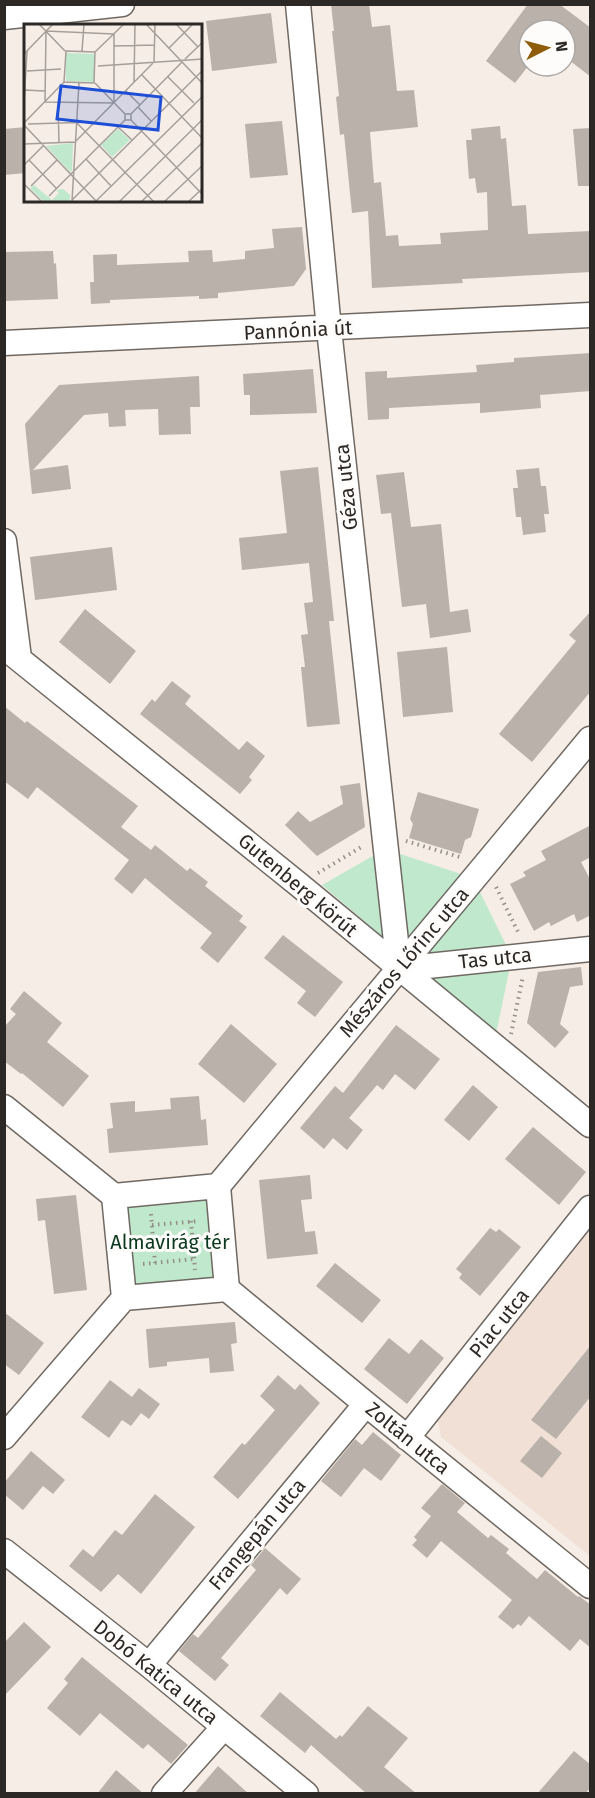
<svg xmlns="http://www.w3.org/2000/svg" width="595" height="1798" font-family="'Fira Sans',sans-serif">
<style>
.built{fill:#f0e0d5}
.green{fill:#bfe8cc}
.building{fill:#b9b1aa}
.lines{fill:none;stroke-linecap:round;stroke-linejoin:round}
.minor-casing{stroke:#706963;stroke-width:27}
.path{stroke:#958f8a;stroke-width:4;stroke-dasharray:1.5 4.5;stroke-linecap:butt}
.minor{stroke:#fff;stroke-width:24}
.labels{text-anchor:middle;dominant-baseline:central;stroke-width:6;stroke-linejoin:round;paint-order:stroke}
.street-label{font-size:20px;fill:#2b2826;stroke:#fefcfa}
.park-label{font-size:20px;fill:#0b3920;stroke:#fefcfa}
.inset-road{fill:none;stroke:#a59e99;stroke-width:1.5}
.view{fill:#1d4ed8;fill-opacity:0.15;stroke:#1d4ed8;stroke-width:3}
.inset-edge{fill:none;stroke:#2b2826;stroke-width:3}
</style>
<rect width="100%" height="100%" fill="#f6ede6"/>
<path class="built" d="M590 1230V1556L441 1437 438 1420Z"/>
<path class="green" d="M385 849 473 878 512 957 496 1034 322 885Z
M206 1199 214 1278 134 1286 126 1207Z"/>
<path class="building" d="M331 4H369L372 27 390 25 397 91 414 90 418 127 370 132 374 183 381 182 386 236 398 235 399 246 441 244 440 233 488 230 487 192 477 193 475 178 469 179 466 140H472L471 129 500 126 501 139 506 138 512 206 526 205 528 234 591 231V272L462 279 463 283 372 288 368 211 352 213 344 134 340 135 336 97 339 96 332 31H334Z
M528 4H559L591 28V77L565 57V30H529V65L515 83 486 61Z
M271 13 277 63 212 71 206 21Z
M282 121 288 175 250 178 245 124Z
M26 127V173L4 175V129Z
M591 128V186H578L573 129Z
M302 227 306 269 294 286 218 293V298L199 299V296L110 300V303L91 304 90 282H94L93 255 117 254V265L189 262 188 251 212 250 213 262 245 259V251L274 248 272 229Z
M53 251 54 264 56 263 58 299 4 301V252Z
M591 353V391L540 395 541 408 480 413V403L389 408V419L368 420 365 372 387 371V378L477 372 476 365 514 362V358Z
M313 369 317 413 250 415V395H244L243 374Z
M199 376 200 407H190L191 434 159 435 158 409 125 410 126 426 109 427 108 413 84 415 33 470 68 465 71 489 32 494 25 424 59 385Z
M318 467 334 621H329L340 724 307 727 301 667H305L301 635 308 634 304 603 313 602 309 563 242 570 239 538 287 533 280 471Z
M539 468 541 486H546L549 514H544L546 532 523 535 521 517H516L513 488H518L516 470Z
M404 472 411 527 441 524 450 612 468 609 471 632 430 638 426 604 402 607 391 513 381 514 376 475Z
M112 547 117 590 35 600 30 557Z
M85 609 136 651 110 684 59 642Z
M591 611V691L532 762 499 734 576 641 569 635Z
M447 647 453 712 403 717 397 652Z
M172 681 191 696 185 704 239 750 247 741 265 756 249 777 252 780 240 794 140 714 152 699 155 702Z
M4 706 25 723 27 721 138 806 121 827 151 850 155 845 187 871 190 868 208 882 205 886 243 916 239 921 247 927 218 963 200 948 212 933 176 904 145 878 132 894 114 879 129 860 37 787 28 799 4 781Z
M360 783 365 827 317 856 285 825 298 811 310 822 343 804 340 786Z
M418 792 479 809 471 837 465 840 461 854 409 838 413 824 410 819Z
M591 825V857L581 862 591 881V915L577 922 574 914 551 926 549 922 534 931 510 884 526 876 523 872 546 860 541 851Z
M283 935 343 982 315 1017 297 1003 306 991 264 958Z
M581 967 583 985 570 987 560 1024 569 1032 555 1048 527 1023 538 972Z
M24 991 62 1023 47 1042 89 1076 63 1107 22 1073 21 1074 4 1061V1027L16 1014 10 1009Z
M231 1024 277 1064 244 1103 198 1064Z
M396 1025 440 1059 415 1090 395 1074 383 1090 377 1085 349 1118 363 1130 347 1150 333 1138 324 1149 300 1128 335 1086 343 1093Z
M473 1085 498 1107 469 1141 444 1120Z
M199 1096 201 1120 206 1119 208 1145 109 1153 107 1129 113 1128 110 1103 135 1101V1112L171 1109 170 1098Z
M533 1127 586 1172 559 1205 505 1159Z
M310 1175 312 1199 301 1200 305 1232 315 1231 318 1254 267 1259 259 1180Z
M76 1195 87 1290 54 1294 45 1220 38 1221 36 1199Z
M490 1228 496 1232 499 1229 521 1247 480 1296 459 1278 462 1274 456 1269Z
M335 1263 381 1300 362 1323 316 1286Z
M4 1312 44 1343 19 1375 4 1364Z
M235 1322 237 1343 231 1344 234 1371 210 1373 209 1358 167 1362V1366L149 1368 146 1329Z
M389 1338 409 1354 421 1339 444 1358 407 1404 364 1369Z
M591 1345V1396L556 1439 531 1420Z
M278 1375 295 1390 300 1384 320 1403 238 1499 213 1477 242 1443 245 1445 275 1410 260 1396Z
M110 1380 132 1397 139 1388 160 1404 149 1419 141 1413 131 1426 122 1420 109 1438 81 1417Z
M373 1432 401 1455 381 1481 364 1468 341 1497 321 1481 355 1439 362 1445Z
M541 1436 562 1453 542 1478 520 1461Z
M31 1451 65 1480 53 1494 43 1486 23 1510 4 1494V1483Z
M442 1484 465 1503 457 1512 488 1538 491 1535 509 1549 506 1553 537 1579 545 1570 578 1597 579 1596 591 1605V1648L580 1639 570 1651 529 1616 521 1626 518 1624 513 1629 498 1617 512 1600 441 1541 427 1558 412 1545 417 1540 414 1537 431 1516 421 1508Z
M155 1494 195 1527 141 1594 118 1574 101 1592 69 1566 83 1549 93 1557 115 1530 122 1535Z
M265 1548 301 1579 287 1595 280 1588 254 1619 221 1658 229 1665 215 1681 179 1651 193 1634 198 1638 256 1570 251 1565Z
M24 1622 51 1647 4 1696V1643Z
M82 1657 188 1745 171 1764 148 1744 143 1749 100 1713 80 1736 47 1708 68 1683 64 1679Z
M280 1692 336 1739 340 1735 342 1737 368 1706 408 1738 384 1767 417 1794H367L311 1745 305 1753 260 1716Z
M574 1751 591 1765V1787L585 1794H537Z
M218 1766 249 1794H194Z
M116 1770 144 1794H97Z"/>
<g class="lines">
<g class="minor-casing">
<path id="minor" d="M298 4 329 329 399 969
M4 17 122 4
M4 343 590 315
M4 541 19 658
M4 647 298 884 590 1125
M399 969 590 949
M4 1107 114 1196
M218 1186 590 739
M218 1186 227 1289 124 1298 114 1196Z
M227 1289 366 1404 590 1586
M4 1437 124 1298
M407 1438 590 1208
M4 1551 149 1665 306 1794
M149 1665 366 1404
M164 1794 224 1727"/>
</g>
<path class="path" d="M406 841 463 858
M318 873 363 846
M496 887 519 934
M511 1034 523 976
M151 1214 155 1263
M191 1221 195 1270
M152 1225 199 1221
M143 1264 194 1259"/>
<use href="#minor" class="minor"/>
</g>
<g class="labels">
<g class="street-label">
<text transform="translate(298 330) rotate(-3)">Pannónia út</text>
<text transform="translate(346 487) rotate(-96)">Géza utca</text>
<text transform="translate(298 885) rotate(40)">Gutenberg körút</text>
<text transform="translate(495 958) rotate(-6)">Tas utca</text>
<text transform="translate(404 962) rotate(-50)">Mészáros Lőrinc utca</text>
<text transform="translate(499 1323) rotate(-51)">Piac utca</text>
<text transform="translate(408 1438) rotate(39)">Zoltán utca</text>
<text transform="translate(257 1534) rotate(-50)">Frangepán utca</text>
<text transform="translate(156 1672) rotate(39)">Dobó Katica utca</text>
</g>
<g class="park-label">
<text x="170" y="1242">Almavirág tér</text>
</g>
</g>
<g transform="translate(24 24)">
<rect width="178" height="178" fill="#f6ede6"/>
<path d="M42 29 70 30V58L42 57ZM94 105 106 116 88 133 77 121ZM49 119 48 147 46 148 22 122ZM10 161 28 176 35 169 32 166 39 165 46 171V178H20L6 164Z" fill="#bfe8cc"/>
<path class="inset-road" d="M15 0 41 27M122 0 179 60M152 0 174 23M90 22 131 21M145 24 169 0M42 27 71 28 70 59 40 58ZM58 27 60 0M71 28 100 0M0 30 29 0M161 35 179 18M74 42 179 35M3 47 37 45M118 51 179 115M144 53 170 79M110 58 111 0M71 59 101 90M0 66 21 67M102 67 116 81M21 78 22 7 90 10M21 78 90 79M0 79 3 27M34 79 35 119M90 79V10M114 83 127 97M107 90H101V96H107V90L158 38M107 96 179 171M52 98 130 178M0 99 40 58M4 100 69 98M0 101 73 178M94 103 108 116M51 118 130 38 131 0M0 120 51 118M62 135 87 162M5 136 32 164M0 141 20 121M0 160 18 178M7 162 33 136M25 172 101 96M48 176 179 46M48 177 55 59M71 178 179 72M95 178 179 95M117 178 179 118M140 178 179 141M164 178 179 164"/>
<path class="view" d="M37 62 137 73 134 106 33 95Z"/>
<rect width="178" height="178" class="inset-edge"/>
</g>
<rect width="595" height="1798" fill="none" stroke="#2b2826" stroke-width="12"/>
<g transform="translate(547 48) rotate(84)"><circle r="28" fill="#fefcfa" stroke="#aaa7a5" stroke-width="1.5"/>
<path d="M0-4.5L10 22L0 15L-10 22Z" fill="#8e5d09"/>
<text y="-9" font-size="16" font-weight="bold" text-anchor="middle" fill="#2b2826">N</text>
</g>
</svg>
